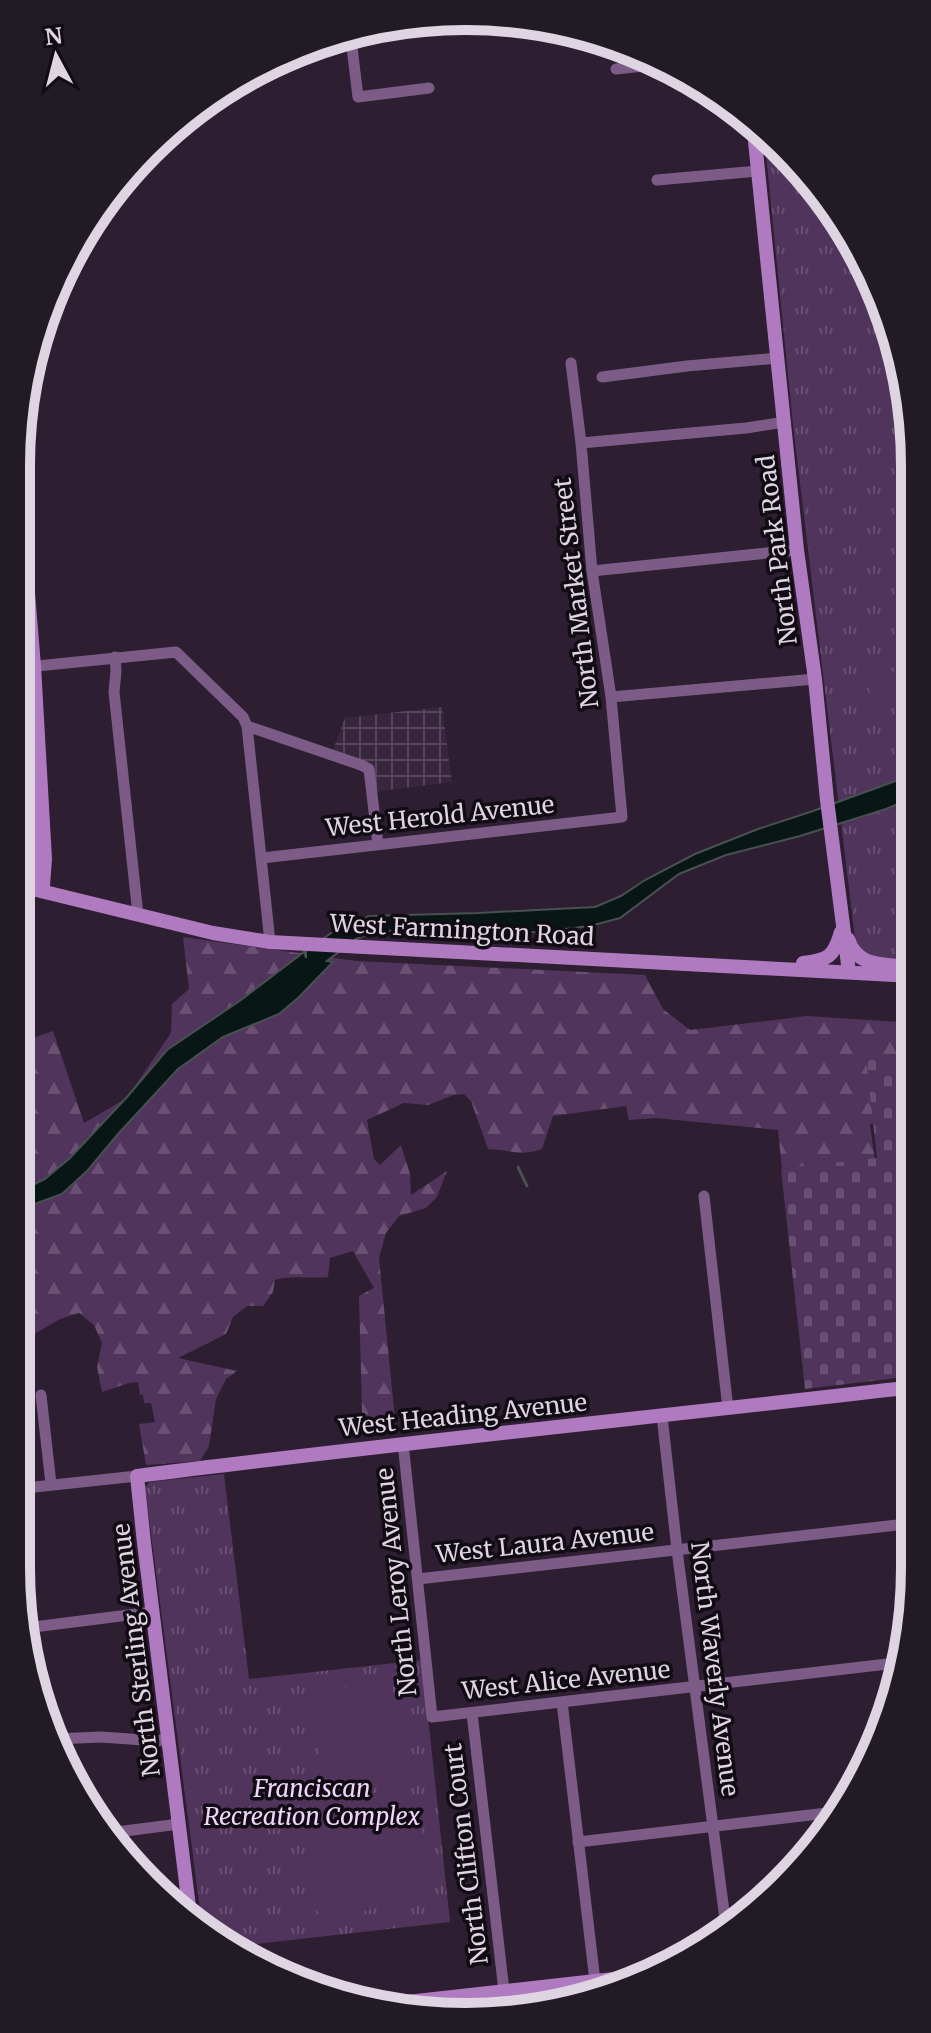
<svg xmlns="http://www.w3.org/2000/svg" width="931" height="2033" font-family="Merriweather,serif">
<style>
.industrial{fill:url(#industrial-grid)}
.forest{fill:url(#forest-firs)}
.cemetery{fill:url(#cemetery-stones)}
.park{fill:url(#park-tufts)}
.pitch{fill:#51345b}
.water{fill:#081715;stroke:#485052;stroke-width:2}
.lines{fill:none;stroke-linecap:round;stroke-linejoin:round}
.stream{stroke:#485052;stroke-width:3}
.street{stroke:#7c5c87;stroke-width:11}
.secondary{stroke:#af7ac0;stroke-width:14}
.labels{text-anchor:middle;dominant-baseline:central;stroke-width:7;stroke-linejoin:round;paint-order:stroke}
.street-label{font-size:24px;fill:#ded4e2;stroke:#110b14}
.park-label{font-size:24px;font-style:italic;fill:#f1d6fb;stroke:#110b14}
.rim{fill:none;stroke:#ded4e2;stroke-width:10}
</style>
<defs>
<pattern id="industrial-grid" width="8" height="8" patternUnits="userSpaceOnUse" patternTransform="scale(2)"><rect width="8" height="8" fill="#38263e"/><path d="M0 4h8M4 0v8" fill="none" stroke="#54455a"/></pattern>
<pattern id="forest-firs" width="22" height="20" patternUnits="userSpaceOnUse" patternTransform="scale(2)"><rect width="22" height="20" fill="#51345b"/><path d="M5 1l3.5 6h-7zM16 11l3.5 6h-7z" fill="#6a5072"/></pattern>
<pattern id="cemetery-stones" width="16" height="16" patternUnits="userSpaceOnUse" patternTransform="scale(2)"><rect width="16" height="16" fill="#51345b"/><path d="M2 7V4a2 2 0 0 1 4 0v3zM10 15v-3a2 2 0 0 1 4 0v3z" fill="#6a5072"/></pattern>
<pattern id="park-tufts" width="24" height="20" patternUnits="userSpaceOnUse" patternTransform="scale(2)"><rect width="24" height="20" fill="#51345b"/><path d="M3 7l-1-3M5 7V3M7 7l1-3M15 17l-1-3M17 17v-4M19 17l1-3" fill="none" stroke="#6a5072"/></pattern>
</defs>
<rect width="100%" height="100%" fill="#2d1e32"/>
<path class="industrial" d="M442 707 452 782 372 792 369 769 331 755 345 718Z"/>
<path class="forest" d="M183 937 356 961 645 975 663 1009 690 1030 807 1016 901 1022 898 996H913V1070L888 1122 870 1124 876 1168 827 1175 825 1164 782 1169 778 1130 656 1118 629 1120 626 1106 553 1116 542 1149C520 1157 511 1150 488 1149L471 1101 464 1094 454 1095 428 1105 404 1103 367 1120 374 1159 380 1165 401 1145 410 1174 411 1195 447 1171 437 1197 426 1208 399 1216 386 1233 379 1258 395 1419 369 1428 362 1413 359 1296 374 1288 353 1251 330 1258 328 1277C309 1279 294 1275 275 1280L273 1292 263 1306H247L233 1317 226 1334 178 1358 237 1371 226 1379 216 1399 209 1446 200 1461 146 1465 139 1424 155 1422 151 1403H144L143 1395H140L138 1382 129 1383 102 1392 97 1367 102 1343 94 1325 79 1313 60 1319 36 1333 25 1356 16 1359V1044L53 1031 84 1123 127 1098 171 1033 172 1004 189 989Z"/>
<path class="cemetery" d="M913 1053 914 1376 805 1389 781 1169 877 1158 866 1059Z"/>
<path class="park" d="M764 134 822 192 881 293 911 406 913 964 872 962 856 947 793 425Z
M224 1474 249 1679 422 1660 450 1922 229 1947 202 1925 145 1487 150 1482Z"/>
<path class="pitch" d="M912 670V695L870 698 868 673Z
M382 1683 405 1702 413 1773 329 1783 321 1777 313 1691Z
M386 1792 421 1820 428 1893 351 1915 325 1918 314 1908 308 1865 313 1799Z"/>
<path class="water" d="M912 775V798L886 809 800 836 726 855 679 874 620 918 590 926 538 932 444 934 398 930 371 933 356 939 327 961 333 962 298 998 279 1014 223 1037 178 1069 118 1134 88 1170 62 1194 29 1206H16V1188L25 1189 45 1179 70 1158 127 1097 167 1050 241 1000 304 952 306 958V951L331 933 369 916 478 913 595 907 621 896 645 880 695 854 758 829 813 811Z"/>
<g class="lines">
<path class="stream" d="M518 1167 527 1186"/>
<path class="street" d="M351 39 358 97 429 88
M616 69 661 64
M657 180 758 171
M602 377 687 366 778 358
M581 443 746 428 785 422
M592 571 797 550
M115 657 116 671 114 692 138 915
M17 668 176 652 243 717 247 726 270 942
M611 697 815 679
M247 726 361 765 369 769 378 845
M262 858 622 817 611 697 592 571 581 443 571 363
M704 1196 728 1409
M41 1395 51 1484
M662 1416 677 1550 726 1927
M403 1443 432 1717 896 1663
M16 1489 137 1476
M418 1579 915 1523
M26 1628 152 1612
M562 1702 595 1981
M472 1713 504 1991
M55 1739 101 1737 158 1741 168 1738
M109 1833 179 1824
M578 1842 836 1812"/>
<path class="secondary" d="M753 122 797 550 815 679 827 800 849 972
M17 458 34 666 45 859 43 885 33 889
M16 659 32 801
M16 868C39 852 31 817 30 792
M16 885 213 933 270 942 913 976
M33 889C30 870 35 853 35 834
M848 939C856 964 876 964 899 966
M803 963C828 960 834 957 841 932
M190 1915 144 1543 137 1476C396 1443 655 1417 914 1387
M371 2006 640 1976"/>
</g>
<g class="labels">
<g class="street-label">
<text transform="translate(777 550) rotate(-97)">North Park Road</text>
<text transform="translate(576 593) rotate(-97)">North Market Street</text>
<text transform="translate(440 816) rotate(-6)">West Herold Avenue</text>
<text transform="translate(462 930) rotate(3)">West Farmington Road</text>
<text transform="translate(463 1415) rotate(-6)">West Heading Avenue</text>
<text transform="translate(545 1543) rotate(-6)">West Laura Avenue</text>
<text transform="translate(396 1582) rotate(-96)">North Leroy Avenue</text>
<text transform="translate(136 1650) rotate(-97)">North Sterling Avenue</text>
<text transform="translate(715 1669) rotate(83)">North Waverly Avenue</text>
<text transform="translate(566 1680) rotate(-6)">West Alice Avenue</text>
<text transform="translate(466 1854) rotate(-97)">North Clifton Court</text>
</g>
<g class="park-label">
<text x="312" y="1788">Franciscan<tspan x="312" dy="28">Recreation Complex</tspan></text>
</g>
</g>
<path d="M0 0H931V2033H0ZM465 30H466A435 435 0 0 1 901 465V1568A435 435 0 0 1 466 2003H465A435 435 0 0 1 30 1568V465A435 435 0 0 1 465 30Z" fill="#211b24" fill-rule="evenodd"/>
<path class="rim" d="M465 30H466A435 435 0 0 1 901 465V1568A435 435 0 0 1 466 2003H465A435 435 0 0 1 30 1568V465A435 435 0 0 1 465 30Z"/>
<g transform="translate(56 56) rotate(353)" stroke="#110b14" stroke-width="6" paint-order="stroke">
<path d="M0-6L14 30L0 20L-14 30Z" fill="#ded4e2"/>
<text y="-12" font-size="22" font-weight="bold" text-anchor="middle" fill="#ded4e2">N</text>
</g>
</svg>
